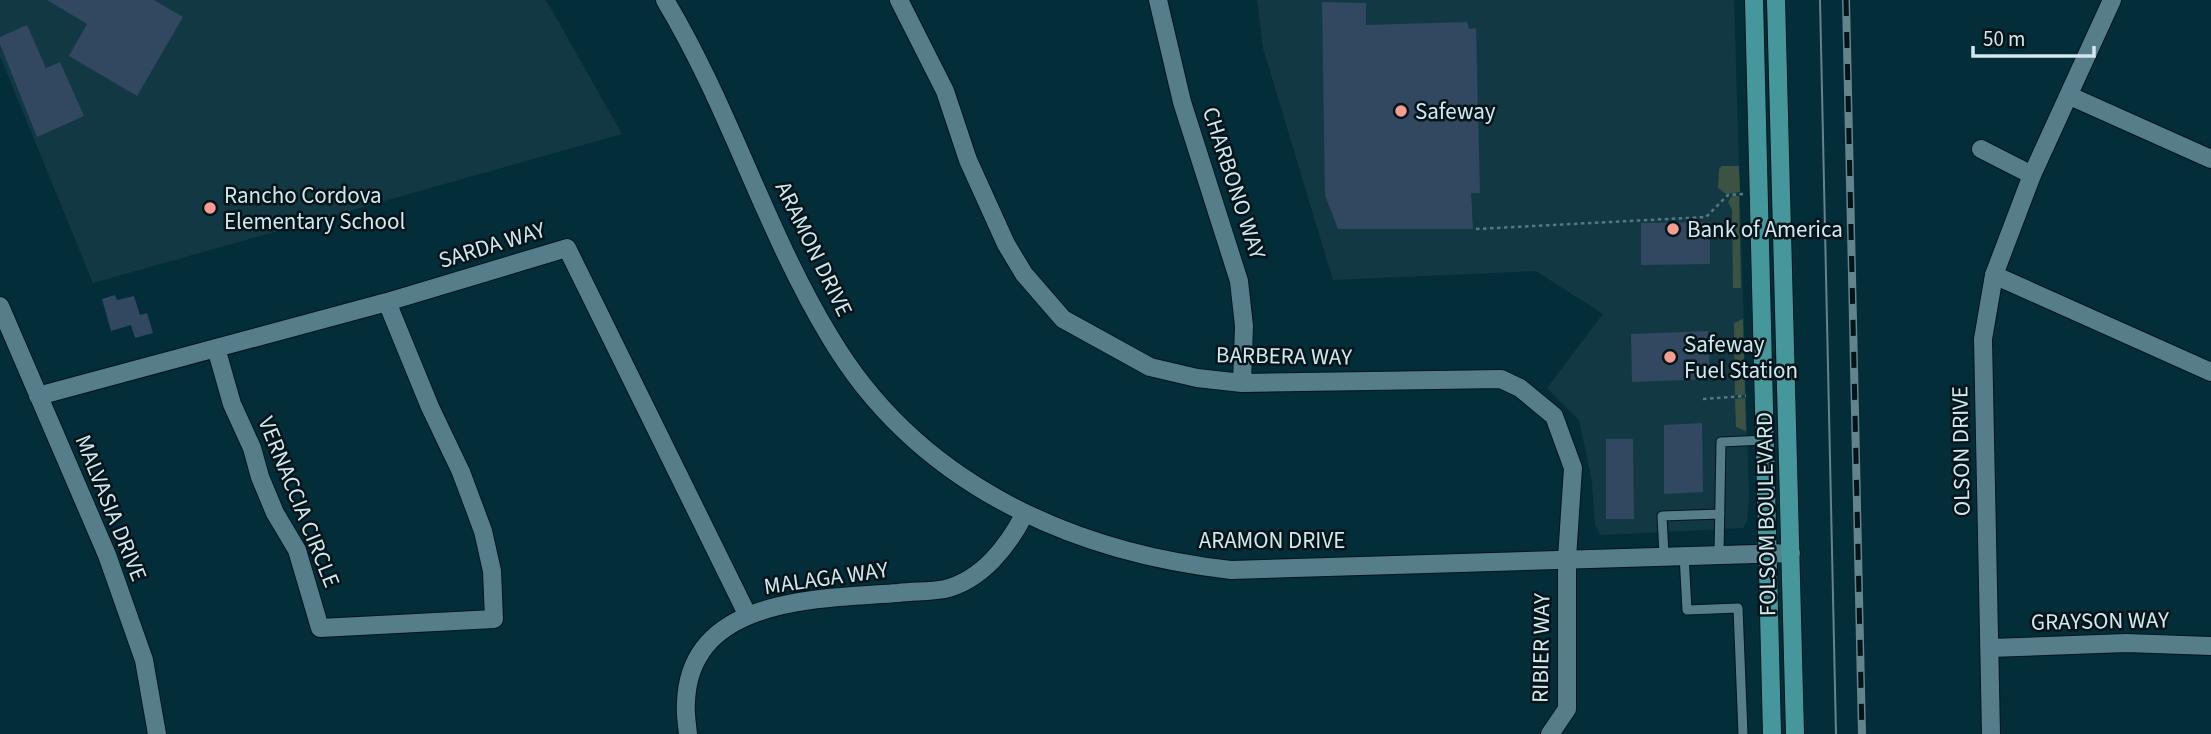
<svg xmlns="http://www.w3.org/2000/svg" width="2211" height="734" font-family="'Source Sans 3',sans-serif">
<style>
.built{fill:#123943}
.green{fill:#3c5242}
.building{fill:#324760}
.lines{fill:none;stroke-linecap:round;stroke-linejoin:round}
.service-casing{stroke:#00151d;stroke-width:11}
.minor-casing{stroke:#00151d;stroke-width:20}
.tertiary-casing{stroke:#00151d;stroke-width:20}
.secondary-casing{stroke:#00151d;stroke-width:20}
.path{stroke:#567881;stroke-width:2.5;stroke-dasharray:3.5 3.5;stroke-linecap:butt}
.service{stroke:#567d8a;stroke-width:9}
.minor{stroke:#567d8a;stroke-width:18}
.tertiary{stroke:#567d8a;stroke-width:18}
.secondary{stroke:#46979c;stroke-width:18}
.tram{stroke:#63848d;stroke-width:2}
.rail-casing{stroke:#63848d;stroke-width:8}
.rail{stroke:#041419;stroke-width:5;stroke-dasharray:16;stroke-linecap:butt}
.poi-dot{fill:#f59c91;stroke:#041419;stroke-width:2.5}
.labels{text-anchor:middle;dominant-baseline:central;stroke-width:5;stroke-linejoin:round;paint-order:stroke}
.poi-label{font-size:23px;fill:#d2e7ee;stroke:#041419;text-anchor:start}
.street-label{font-size:23px;fill:#d2e7ee;stroke:#041419}
</style>
<rect width="100%" height="100%" fill="#032e39"/>
<path class="built" d="M0 0H546L622 134 93 283 0 56Z
M1257 0H1734L1749 497 1747 521 1743 528 1601 535 1595 525 1592 481 1579 420 1547 388 1603 314 1536 271 1333 280 1263 48Z"/>
<path class="green" d="M1739 166 1740 192 1726 194 1718 188 1719 169 1722 166Z
M1732 196H1739L1741 288H1733L1732 210 1728 202Z
M1743 319 1745 395H1735L1734 323Z
M1745 398 1746 431 1736 427 1735 399Z"/>
<path class="building" d="M47 0H154L183 17 137 96 69 56 87 24Z
M1322 2 1366 3V25L1467 22 1469 29 1476 28 1480 193H1471L1473 229H1338L1325 195Z
M27 25 46 68 60 62 84 116 37 137 0 44V37Z
M1710 222V264L1641 265V223Z
M115 295 117 300 134 296 140 315 147 313 153 333 135 338 131 325 111 331 102 299Z
M1708 331 1710 379 1632 382 1631 334Z
M1702 423 1703 492 1664 494V425Z
M1606 439H1633L1634 519H1606Z"/>
<g class="lines">
<g class="service-casing">
<path id="service" d="M1719 554 1721 442 1766 440
M1664 555 1662 516 1720 514
M1684 555 1687 610 1738 608 1743 734"/>
</g>
<g class="minor-casing">
<path id="minor" d="M899 0 945 91 968 160 1006 244 1024 274 1063 319 1150 367 1197 378 1242 383 1501 379 1520 388 1554 416 1573 468 1567 558V709L1550 734
M1158 0 1182 102 1239 281 1244 326 1242 383
M2070 96 2211 159
M1981 149 2032 175
M1994 275 2211 372
M0 306 107 555 144 660 157 734
M216 348 232 404 252 448 260 477 275 513 297 550 320 628 494 619 492 571 483 531 461 472 430 407 387 302
M38 396 387 302 567 248 747 614
M1990 648 2126 643 2211 646"/>
</g>
<g class="tertiary-casing">
<path id="tertiary" d="M665 0C730 108 765 230 830 337 916 482 1069 552 1231 570L1791 553
M688 734C687 724 685 713 686 702 690 596 820 599 898 593 913 591 930 592 945 589 982 580 1008 546 1024 515
M1991 734 1983 339 1994 275 2032 175 2112 0"/>
</g>
<g class="secondary-casing">
<path id="secondary" d="M1754 0 1772 734
M1776 0 1795 734"/>
</g>
<path class="path" d="M1476 229 1706 217 1728 195 1744 194
M1703 399 1746 396"/>
<use href="#service" class="service"/>
<use href="#minor" class="minor"/>
<use href="#tertiary" class="tertiary"/>
<use href="#secondary" class="secondary"/>
<path class="tram" d="M1820 0 1836 734"/>
<g class="rail-casing">
<path id="rail" d="M1846 0 1862 734"/>
</g>
<use href="#rail" class="rail"/>
</g>
<g class="poi-dot">
<circle cx="1401" cy="111" r="7"/>
<circle cx="210" cy="208" r="7"/>
<circle cx="1673" cy="229" r="7"/>
<circle cx="1670" cy="357" r="7"/>
</g>
<g class="labels">
<g class="poi-label">
<text x="1415" y="111">Safeway</text>
<text x="224" y="195">Rancho Cordova<tspan x="224" dy="26">Elementary School</tspan></text>
<text x="1687" y="229">Bank of America</text>
<text x="1684" y="344">Safeway<tspan x="1684" dy="26">Fuel Station</tspan></text>
</g>
<g class="street-label">
<text transform="translate(1234 183) rotate(72)">CHARBONO WAY</text>
<text transform="translate(492 245) rotate(-17)">SARDA WAY</text>
<text transform="translate(814 249) rotate(64)">ARAMON DRIVE</text>
<text transform="translate(1284 356) rotate(1)">BARBERA WAY</text>
<text transform="translate(1961 451) rotate(-91)">OLSON DRIVE</text>
<text transform="translate(299 502) rotate(68)">VERNACCIA CIRCLE</text>
<text transform="translate(111 508) rotate(68)">MALVASIA DRIVE</text>
<text transform="translate(1766 514) rotate(-91)">FOLSOM BOULEVARD</text>
<text x="1272" y="540">ARAMON DRIVE</text>
<text transform="translate(826 578) rotate(-8)">MALAGA WAY</text>
<text transform="translate(2100 621) rotate(-1)">GRAYSON WAY</text>
<text transform="translate(1541 648) rotate(-89)">RIBIER WAY</text>
</g>
</g>
<path d="M1973 46v10h121v-10" fill="none" stroke="#d2e7ee" stroke-width="3.5"/>
<text x="1983" y="46" font-size="21" fill="#d2e7ee" stroke="#041419" stroke-width="5" paint-order="stroke">50 m</text>
</svg>
